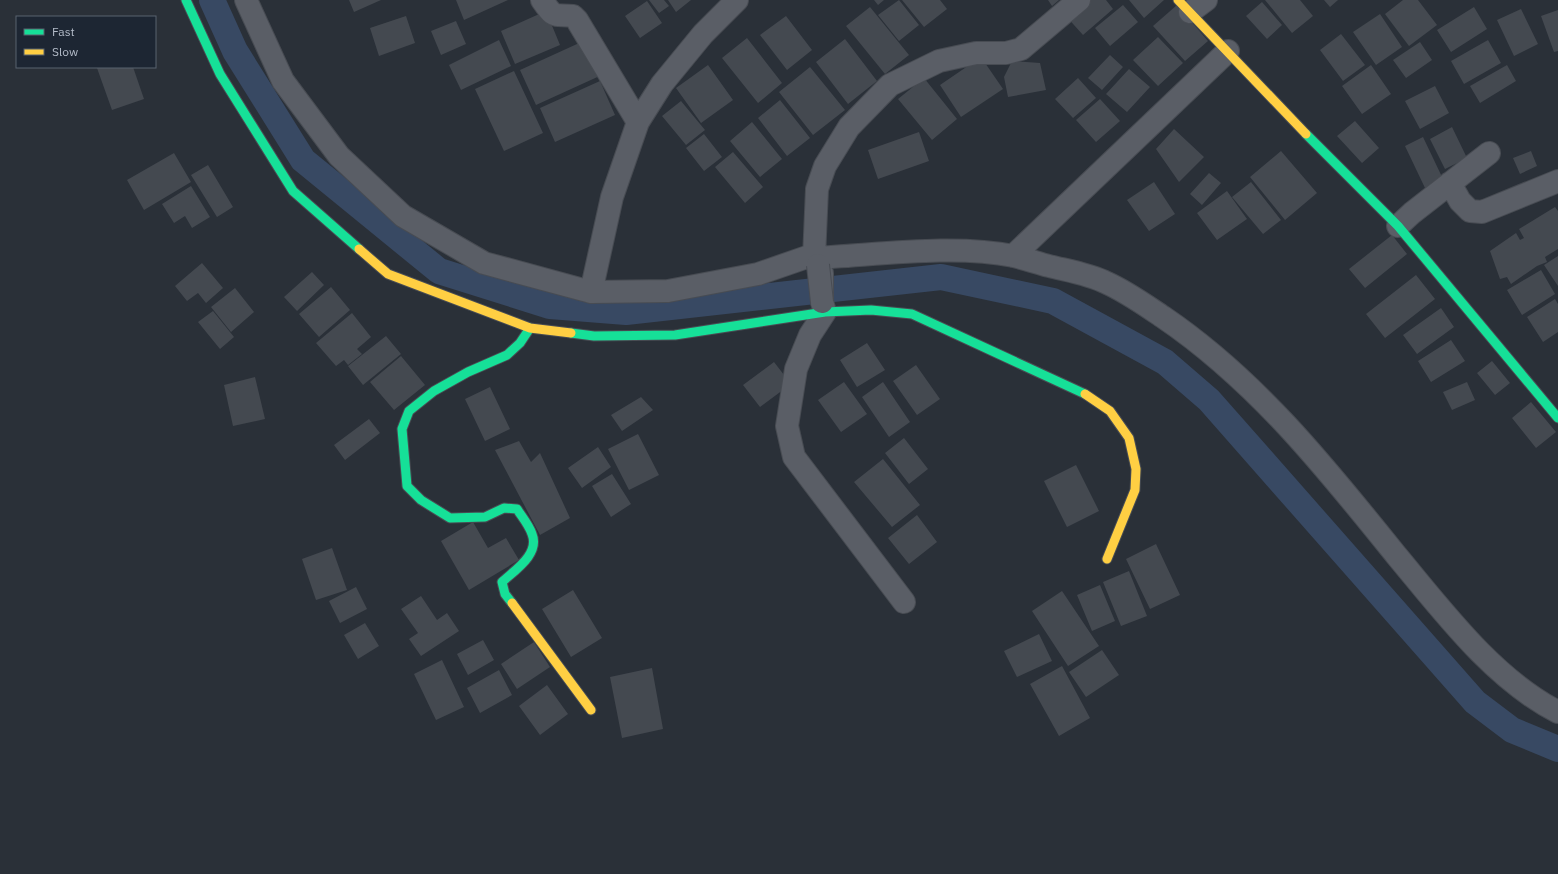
<svg xmlns="http://www.w3.org/2000/svg" width="1558" height="874" font-family="'IBM Plex Sans',sans-serif">
<style>
.lines{fill:none;stroke-linecap:round;stroke-linejoin:round}
.canal{stroke:#384963;stroke-width:26}
.building{fill:#444950}
.street-casing{stroke:#484c53;stroke-width:24}
.fast-casing{stroke:#484c53;stroke-width:11}
.slow-casing{stroke:#484c53;stroke-width:11}
.street{stroke:#5a5e66;stroke-width:22}
.fast{stroke:#16e098;stroke-width:9}
.slow{stroke:#ffcf43;stroke-width:9}
.street-bridge-casing{stroke:#484c53;stroke-width:24;stroke-linecap:butt}
.street-bridge{stroke:#5a5e66;stroke-width:22}
</style>
<rect width="100%" height="100%" fill="#2a3038"/>
<g class="lines">
<path class="canal" d="M212 0 235 51 303 160 439 271 550 306 626 312 941 277 1053 301 1165 362 1209 400 1475 702 1512 730 1558 749"/>
</g>
<path class="building" d="M349 0H381L354 12Z
M456 0H508L464 20Z
M649 0H664L669 6 659 13Z
M668 0H691L676 12Z
M874 0H884L878 5Z
M899 0 919 25 899 41 878 15Z
M902 0H940L947 9 924 27Z
M1048 0H1059L1052 6Z
M1083 0H1106L1113 9 1083 35 1065 15Z
M1129 0H1164L1144 18Z
M1265 0H1300L1313 16 1292 33Z
M1324 0H1338L1330 7Z
M1403 0H1418L1437 25 1409 46 1385 14Z
M647 1 662 23 640 38 625 16Z
M1262 2 1282 25 1267 39 1246 16Z
M1123 5 1138 22 1110 46 1095 28Z
M1177 5 1208 41 1185 61 1153 26Z
M870 7 909 55 885 74 846 26Z
M1474 7 1487 29 1451 52 1437 30Z
M1521 9 1538 44 1514 56 1497 20Z
M1558 10V51L1554 52 1541 16Z
M546 11 560 45 515 64 501 31Z
M1380 14 1402 47 1376 65 1353 32Z
M406 16 415 43 379 56 370 28Z
M786 16 812 50 787 70 760 35Z
M456 21 466 44 441 55 431 31Z
M1341 34 1365 65 1343 81 1320 50Z
M1158 37 1183 63 1158 86 1133 60Z
M747 38 782 83 758 103 722 58Z
M588 39 604 74 536 105 520 70Z
M845 39 877 81 848 104 816 62Z
M499 40 511 66 461 90 449 65Z
M1488 40 1501 63 1464 84 1451 61Z
M1420 42 1432 60 1406 78 1393 60Z
M1110 55 1123 67 1102 90 1088 78Z
M981 57 1003 89 961 117 940 85Z
M1012 61 1040 63 1046 90 1008 97 1004 77Z
M708 65 733 100 701 123 676 88Z
M1371 65 1391 94 1362 114 1342 86Z
M1507 65 1516 81 1480 103 1470 86Z
M133 67 144 99 112 110 97 68Z
M810 67 845 110 813 135 779 92Z
M1129 69 1150 87 1127 112 1106 94Z
M514 71 543 133 504 151 475 89Z
M924 78 957 119 932 140 898 99Z
M1078 78 1096 98 1073 118 1055 99Z
M600 81 615 115 555 142 540 108Z
M1435 86 1449 113 1420 129 1405 101Z
M1100 99 1120 121 1096 142 1076 120Z
M780 100 810 138 787 156 758 118Z
M681 101 705 130 686 145 662 116Z
M1355 121 1379 148 1362 163 1337 136Z
M752 122 782 159 760 177 730 141Z
M1452 127 1467 158 1445 169 1430 139Z
M1174 129 1204 157 1179 182 1156 149Z
M919 132 929 161 878 179 868 150Z
M704 134 722 157 704 171 686 148Z
M1423 137 1443 179 1425 188 1405 146Z
M1281 151 1317 193 1285 220 1250 177Z
M1531 151 1537 166 1520 174 1513 158Z
M733 152 763 187 745 203 715 167Z
M174 153 191 182 144 210 127 180Z
M208 165 233 207 217 217 191 175Z
M1209 173 1221 183 1202 205 1190 194Z
M1154 182 1175 214 1149 231 1127 200Z
M1251 182 1281 220 1263 234 1232 197Z
M191 186 210 217 192 228 185 216 174 223 162 204Z
M1227 191 1247 219 1217 240 1197 213Z
M1555 207 1558 211V249L1545 257 1547 262 1537 266 1511 284 1507 277 1500 279 1490 251 1516 233 1520 240 1524 238 1519 229Z
M1392 235 1407 254 1365 288 1349 269Z
M1558 256V286L1544 265Z
M202 263 223 288 206 303 198 293 187 301 175 286Z
M1541 270 1555 294 1522 315 1507 290Z
M312 272 324 285 297 311 284 297Z
M1416 275 1435 299 1385 338 1366 314Z
M331 287 350 310 319 337 299 314Z
M235 288 254 312 231 332 211 307Z
M1555 299 1558 304V332L1543 342 1527 317Z
M1441 308 1454 327 1417 354 1403 335Z
M213 311 234 337 220 349 198 322Z
M352 313 371 337 357 349 362 354 348 365 344 360 336 366 316 343Z
M386 336 401 354 363 385 348 366Z
M1451 340 1465 361 1431 382 1418 361Z
M867 343 885 370 857 387 840 360Z
M401 356 425 385 394 410 370 382Z
M1492 361 1510 383 1495 395 1477 373Z
M774 362 791 384 760 407 743 385Z
M916 365 940 399 917 415 893 381Z
M255 377 265 419 233 426 224 385Z
M844 382 867 414 841 432 818 400Z
M883 382 910 422 889 437 862 397Z
M1467 382 1475 400 1452 410 1443 392Z
M490 387 510 429 485 441 465 399Z
M641 397 653 410 622 431 611 415Z
M1531 402 1556 432 1536 448 1512 418Z
M369 419 380 433 345 460 334 445Z
M638 434 659 475 629 490 608 449Z
M904 438 928 469 909 484 885 453Z
M519 441 531 462 540 453 570 518 540 535 495 450Z
M598 447 611 467 582 488 568 468Z
M883 459 920 505 892 527 854 482Z
M1076 465 1099 511 1067 527 1044 481Z
M612 474 631 504 611 517 592 486Z
M917 515 937 542 909 564 888 538Z
M473 522 488 548 506 538 519 560 469 590 441 541Z
M1156 544 1180 595 1150 609 1126 559Z
M332 548 347 590 316 600 302 559Z
M1129 571 1147 616 1121 626 1103 582Z
M1100 585 1115 621 1092 631 1077 595Z
M356 587 367 609 340 623 329 601Z
M573 590 602 638 571 657 542 609Z
M1062 591 1099 646 1068 666 1032 611Z
M421 596 437 620 447 613 459 631 421 656 409 639 418 633 401 609Z
M365 623 379 646 358 659 344 635Z
M1039 634 1052 661 1017 677 1004 651Z
M483 640 494 660 468 675 457 654Z
M534 642 550 667 517 689 501 664Z
M1102 650 1119 675 1086 697 1069 672Z
M442 660 464 707 436 720 414 674Z
M1062 666 1090 718 1059 736 1030 684Z
M652 668 663 729 622 738 610 677Z
M499 670 512 695 480 713 467 688Z
M547 685 568 714 540 735 519 706Z"/>
<g class="lines">
<g class="street-casing">
<path id="street" d="M246 0 283 81 339 156 403 216 484 263 591 292 668 291 758 274 807 257 814 258 818 265
M542 0C555 19 552 14 573 16L577 20 638 122
M1190 12 1206 0
M1450 183 1460 201 1470 211 1482 212 1558 181
M1398 226 1412 213 1489 153
M1013 256 1228 51
M814 258C878 255 952 244 1014 256 1026 259 1038 263 1049 266 1069 271 1089 274 1107 283 1127 292 1145 305 1163 317 1256 380 1326 468 1396 555 1442 610 1493 679 1558 712
M591 292 612 197 638 122 662 84 703 34 737 0
M904 602 794 457 787 426 796 369 810 335 825 312 822 302V273L814 258 817 189 825 166 849 127 890 85 939 61 976 53H1006L1021 49 1079 0"/>
</g>
<g class="fast-casing">
<path id="fast" d="M186 0 220 74 293 191 359 249
M1306 134 1398 226 1558 418
M571 333 594 336 675 335 825 312 871 310 912 314 1085 394
M512 603 505 594 502 582C515 570 540 554 532 534 529 525 522 517 517 509L504 508 485 517 450 518 421 500 407 486 402 429 409 411 434 391 468 372 507 355 520 343 530 328"/>
</g>
<g class="slow-casing">
<path id="slow" d="M1178 0 1306 134
M359 249 388 274 530 328 571 333
M1085 394 1110 411 1129 438 1136 469 1135 490 1107 559
M512 603 591 710"/>
</g>
<use href="#street" class="street"/>
<use href="#fast" class="fast"/>
<use href="#slow" class="slow"/>
<g class="street-bridge-casing">
<path id="street-bridge" d="M818 265 822 302"/>
</g>
<use href="#street-bridge" class="street-bridge"/>
</g>
<rect x="16" y="16" width="140" height="52" fill="#1d2633" stroke="#59626f"/>
<rect x="24" y="29" width="20" height="6" fill="#16e098" stroke="#59626f"/>
<text x="52" y="36" font-size="12" fill="#b4bcc9">Fast</text>
<rect x="24" y="49" width="20" height="6" fill="#ffcf43" stroke="#59626f"/>
<text x="52" y="56" font-size="12" fill="#b4bcc9">Slow</text>
</svg>
